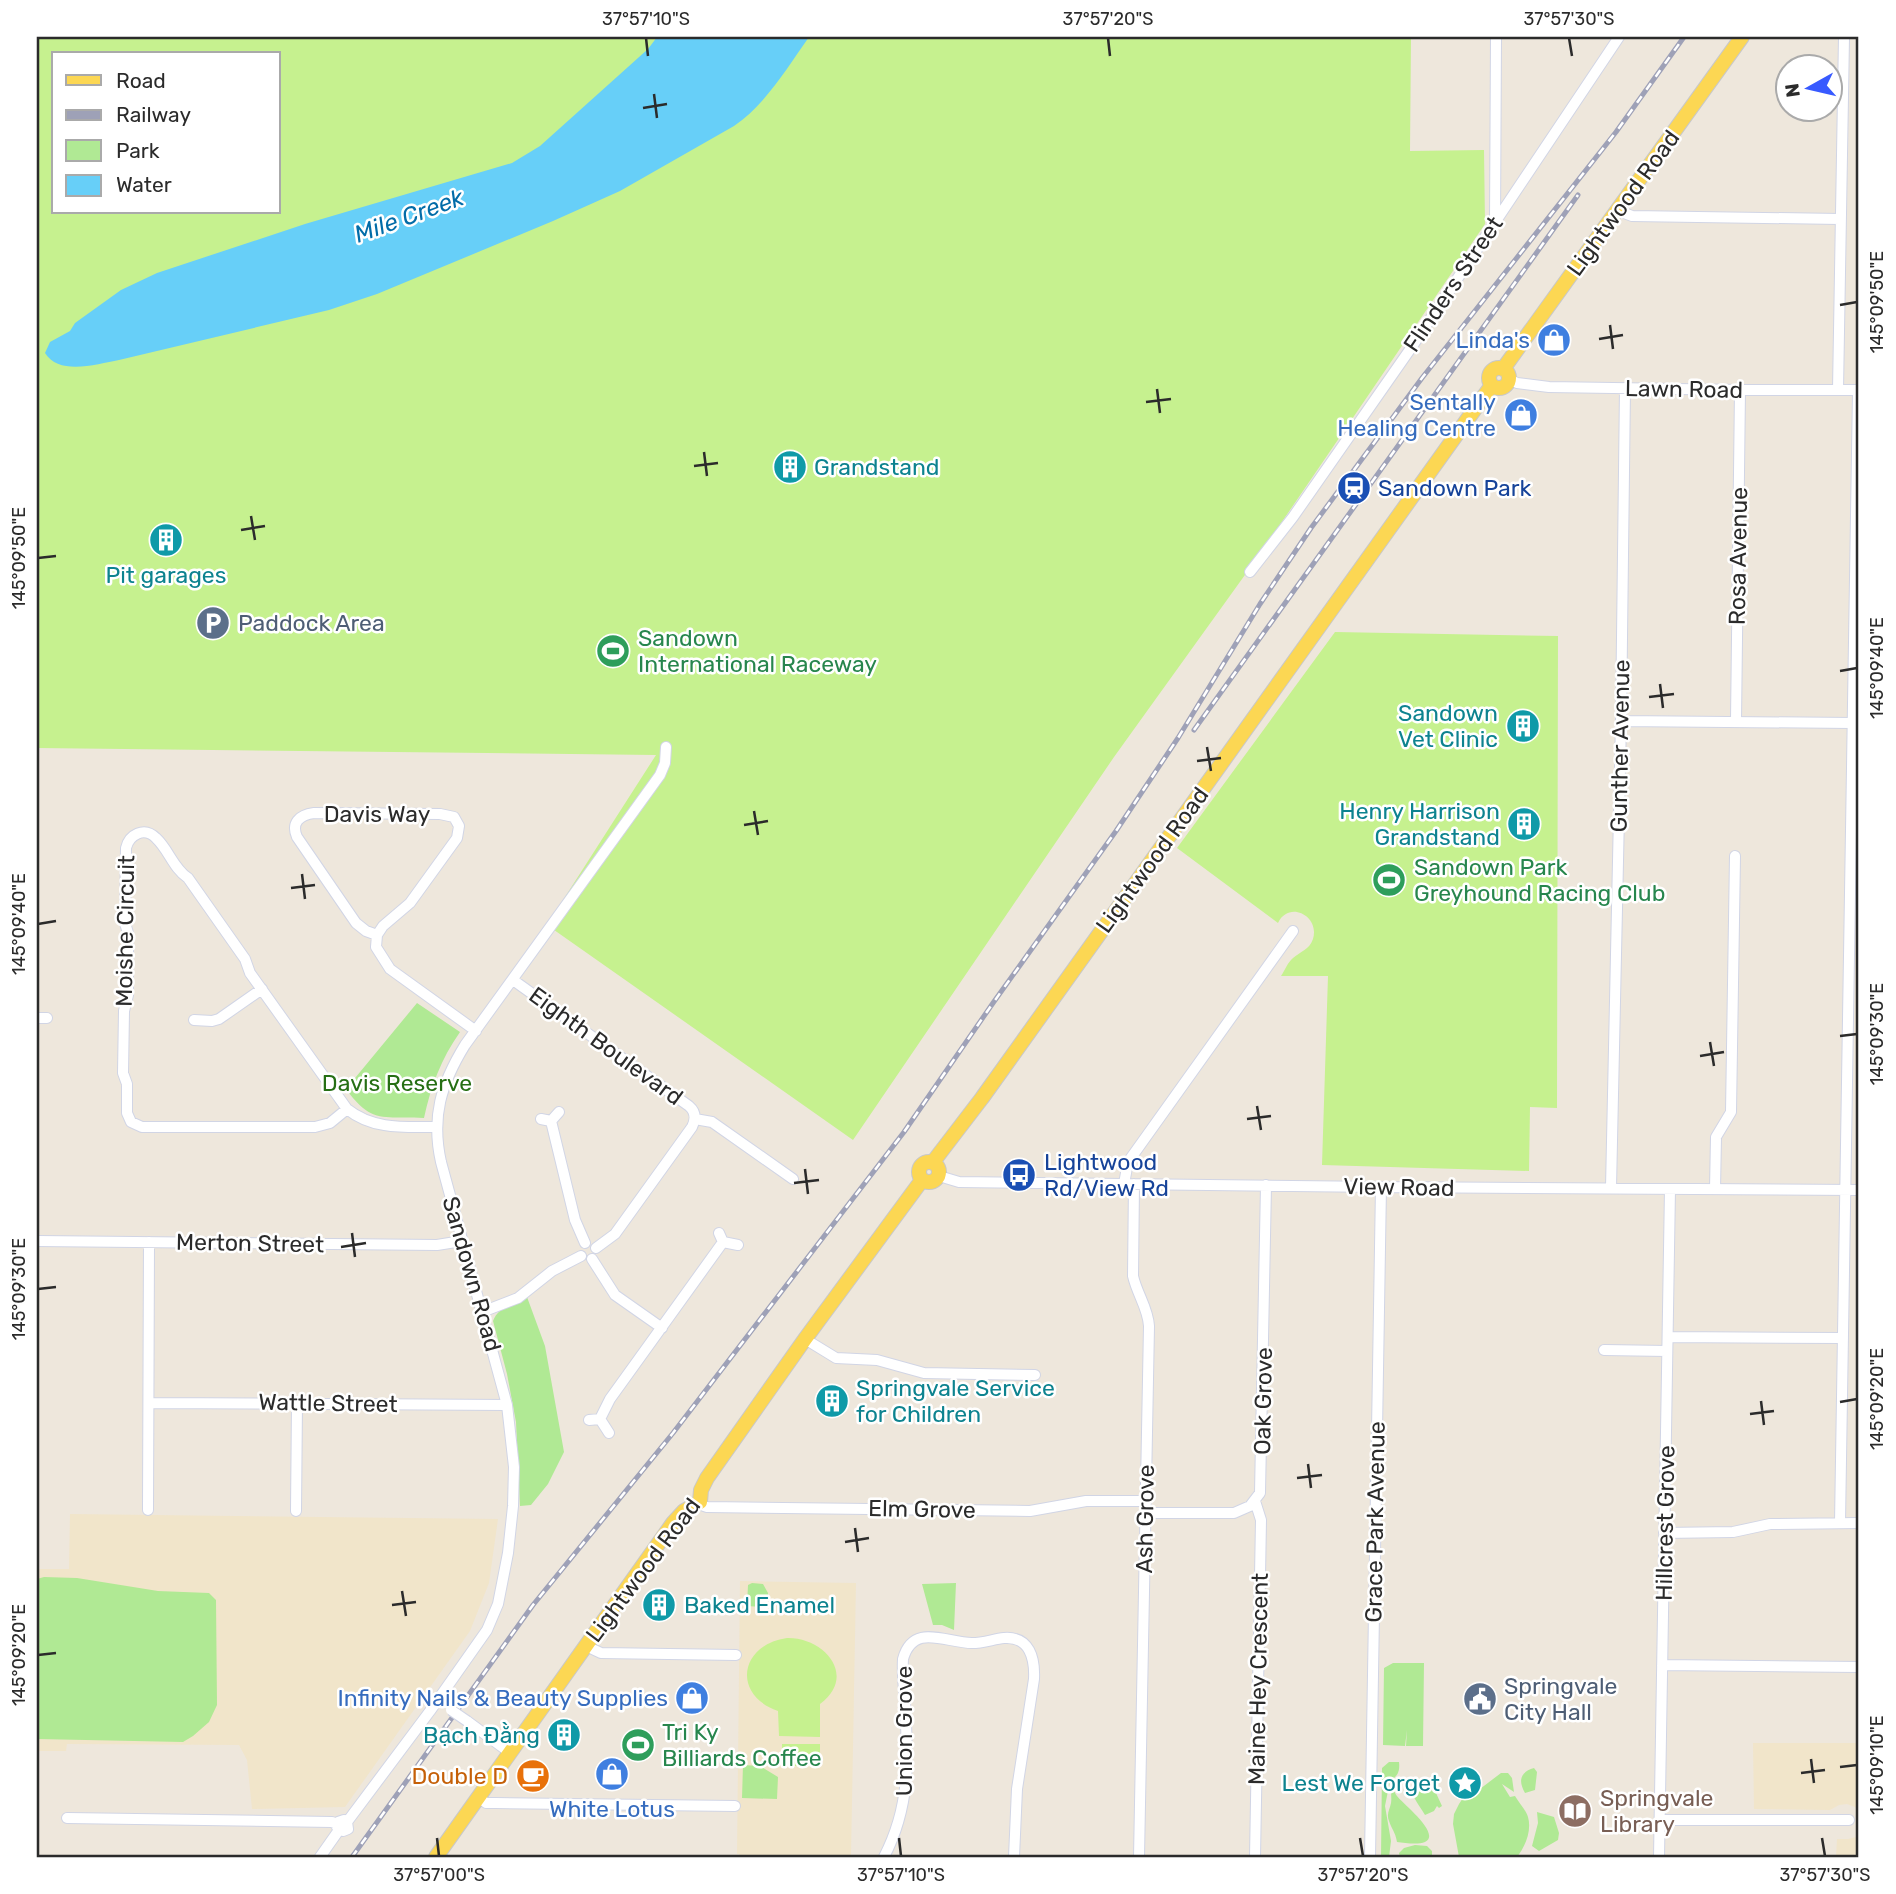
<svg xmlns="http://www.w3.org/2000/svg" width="1896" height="1894" font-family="Rubik,sans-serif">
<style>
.education{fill:#f1e5ca}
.green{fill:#b0e994}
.pitch{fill:#c6f18f;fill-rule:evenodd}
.water{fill:#67cff8}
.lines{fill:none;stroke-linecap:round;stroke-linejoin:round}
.minor-casing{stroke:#d1d5e5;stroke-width:12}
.major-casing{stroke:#c8c8c8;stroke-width:16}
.minor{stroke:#fff;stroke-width:10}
.major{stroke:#fcd753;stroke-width:14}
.rail-casing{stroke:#9ea1b7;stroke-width:5}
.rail{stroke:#fff;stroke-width:2.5;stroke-dasharray:8;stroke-linecap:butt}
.minor-bridge-casing{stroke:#d1d5e5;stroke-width:12;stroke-linecap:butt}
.minor-bridge{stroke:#fff;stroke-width:10}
.ticks{fill:none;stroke:#2b2b2b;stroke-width:2.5}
.labels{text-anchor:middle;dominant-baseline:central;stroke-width:5;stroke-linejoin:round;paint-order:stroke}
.street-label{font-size:23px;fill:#2b2b2b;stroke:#fff}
.shop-label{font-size:23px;fill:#366cbe;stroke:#fff;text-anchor:end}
.culture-label{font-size:23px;fill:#0d838f;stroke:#fff;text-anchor:end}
.transit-label{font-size:23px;fill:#164399;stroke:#fff;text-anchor:start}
.service-label{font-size:23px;fill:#4e5e75;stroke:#fff;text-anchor:start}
.leisure-label{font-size:23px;fill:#27864d;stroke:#fff;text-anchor:start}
.park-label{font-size:23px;fill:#266f14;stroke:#fff}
.food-label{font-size:23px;fill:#c56008;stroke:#fff;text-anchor:end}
.education-label{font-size:23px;fill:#785e54;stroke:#fff;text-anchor:start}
.water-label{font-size:24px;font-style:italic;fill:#026ca8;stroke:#fff}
.neatline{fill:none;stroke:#2b2b2b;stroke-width:2.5}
.ticks-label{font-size:18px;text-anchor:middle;fill:#2b2b2b}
</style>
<rect width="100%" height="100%" fill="#eee7dc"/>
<path class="education" d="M70 1514 498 1519 489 1583 470 1631 345 1807 252 1809 247 1760 239 1745 67 1744 66 1751H37V1569H69Z
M740 1581 856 1583 851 1857H739V1854H737Z
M1753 1743H1859V1813L1855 1807 1847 1804 1839 1805 1830 1810 1754 1809Z
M1859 1833V1857H1836L1837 1839H1848L1856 1837Z"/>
<path class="green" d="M417 1003 460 1032C441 1059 431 1086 424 1118 384 1115 373 1126 346 1089Z
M527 1297 545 1346 564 1452 548 1484 531 1505 520 1506 516 1422 507 1374 493 1321C498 1307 514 1303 527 1297Z
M44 1577 77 1578 158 1591 209 1593 216 1600 217 1705 209 1722 193 1736 183 1742 37 1739V1579Z
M752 1583 763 1584 768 1593V1599L762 1607 747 1606 748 1585Z
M956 1583 954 1630 942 1625H933L922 1584Z
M1393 1663H1424L1423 1746H1406L1407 1730 1405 1746 1383 1745 1384 1668Z
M1389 1762H1399C1400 1771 1398 1776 1390 1781L1385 1806 1391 1841 1389 1857H1381L1382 1768Z
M743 1765 760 1766 778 1777 777 1799 742 1798Z
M1534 1768 1537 1772 1535 1790 1525 1793C1518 1781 1520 1772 1534 1768Z
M1501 1773H1508L1512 1778 1514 1792 1502 1784 1510 1797 1515 1796C1519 1803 1526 1810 1528 1817 1532 1831 1525 1847 1517 1857H1459L1453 1824 1454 1814 1459 1804 1463 1798 1476 1792Z
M1423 1778 1436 1793 1442 1806 1439 1808 1437 1806 1434 1811 1425 1815C1418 1803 1405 1790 1417 1779Z
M1392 1785C1393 1787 1395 1794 1397 1796 1402 1803 1442 1834 1425 1842 1418 1845 1405 1843 1397 1842 1395 1831 1392 1830 1389 1821 1386 1814 1390 1809 1391 1803 1392 1797 1390 1792 1392 1785Z
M1537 1812 1554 1817 1559 1833 1558 1840 1539 1851 1532 1846 1538 1823Z
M1415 1845 1427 1846 1432 1851V1857H1400L1399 1853 1404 1848Z"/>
<path class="pitch" d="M37 37H1411L1410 151 1484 150 1485 224 1260 554 1114 757 853 1140 547 925 656 755 37 748ZM54 54H278V212H54Z
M1335 632 1558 636 1557 1108 1530 1107 1529 1171 1322 1165 1328 976H1281C1285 970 1288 962 1293 958 1301 951 1309 950 1313 939 1320 916 1289 900 1278 923L1177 848Z
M787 1638C824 1637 858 1676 820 1704V1737L779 1736 778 1711C732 1695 739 1645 787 1638Z
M782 1744H820V1766H782Z"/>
<path class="water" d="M657 37H809C787 68 766 104 734 126L620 191 553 221 377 294 329 310 119 360C97 364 59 376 45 353L50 342 70 331 75 323 121 290 157 273 305 224 512 163 540 146 648 49Z"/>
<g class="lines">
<g class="minor-casing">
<path id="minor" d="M1619 211 1632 216 1840 219
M1495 222 1496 37
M1509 379 1517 383 1549 387 1740 390H1859
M1838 390 1844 37
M1250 572 1293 517 1411 348 1619 37
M1621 721 1852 723
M1736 721 1740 390
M377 935 366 931 356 923 297 837C291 823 299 815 314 813L440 814 454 817 459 826 457 838 410 903 383 926 377 935 376 947 390 969 476 1031
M513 980 689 1106C696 1112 696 1119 692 1127L615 1234 596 1248
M37 1018H47
M194 1020 212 1021 219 1019 262 989
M347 1109 330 1123 315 1127H142L131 1122 127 1113V1084L123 1073 124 1011 128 995V933L125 923 126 848C129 835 144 826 156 838 169 850 173 868 188 878L245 959 250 973 347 1109C373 1130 405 1127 436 1127
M541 1119 551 1121 559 1112
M695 1119 712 1122 793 1179
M551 1121 575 1220 585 1243
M939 1176 959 1182 1381 1187 1859 1190
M1124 1184 1128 1162 1293 931
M1134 1184 1133 1276C1137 1294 1148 1308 1149 1326L1139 1857
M1611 1188 1621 721 1625 388
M1715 1189 1716 1137 1731 1112 1735 856
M719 1233 723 1242 738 1245
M37 1241 437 1245 462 1241
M592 1259 615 1295 662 1328
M482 1312 518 1298 552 1271 581 1256
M1668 1337 1843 1338
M805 1339 836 1358 877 1360 924 1373 1035 1375
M1604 1350 1667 1351
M149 1403 507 1405
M600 1419 610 1399 723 1242
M589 1420 600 1419 609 1433
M698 1504 707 1507 1030 1511 1086 1501H1146
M148 1510 149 1242
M296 1511 297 1403
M1145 1513H1234L1250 1506 1260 1493 1266 1185
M1840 1523 1858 390
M1664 1533 1733 1532 1770 1524 1859 1523
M586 1646 601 1653 736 1655
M1662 1665 1859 1667
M467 1721 509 1752
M479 1797 486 1803H495L735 1806
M67 1818 332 1822 337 1824
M1660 1820H1849
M347 1822 344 1820 338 1822 337 1827 339 1830 343 1831 348 1829 347 1822 430 1711 487 1630 498 1604 508 1553 513 1506 514 1467 507 1405 441 1162C431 1117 441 1084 465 1045L660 775 665 763 666 747
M320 1857 339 1830
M884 1857C911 1805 908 1759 905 1703 904 1688 902 1674 903 1659 913 1622 946 1643 972 1643 983 1643 994 1639 1004 1638 1030 1636 1035 1659 1034 1679L1017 1789 1014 1857
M1255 1857 1261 1520 1255 1501
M1370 1857 1381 1187
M1659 1857 1670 1189"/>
</g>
<g class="major-casing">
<path id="major" d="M1489 378a10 10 0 1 1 20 0a10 10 0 1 1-20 0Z
M1503 369 1742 37
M919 1172a10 10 0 1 1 20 0a10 10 0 1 1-20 0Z
M933 1162 982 1098 1492 385
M436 1857 673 1523 684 1511 700 1502 701 1490 707 1478 805 1339 922 1180"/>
</g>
<use href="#minor" class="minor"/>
<use href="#major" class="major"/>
<g class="rail-casing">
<path id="rail" d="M1194 730 1578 195
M352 1857 533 1605 673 1433 904 1132 993 1003 1116 831 1178 738 1260 604 1311 528 1422 378 1616 132 1684 37"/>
</g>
<use href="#rail" class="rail"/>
<g class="minor-bridge-casing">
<path id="minor-bridge" d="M451 1710 467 1721"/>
</g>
<use href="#minor-bridge" class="minor-bridge"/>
</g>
<path class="ticks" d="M646 38 648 56M1108 38 1110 56M1569 38 1572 56M654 94 657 118M643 108 667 104M1840 305 1857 302M1610 325 1613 349M1599 339 1623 335M1157 389 1160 413M1146 402 1171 399M704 452 707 476M694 466 718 463M251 516 255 540M241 530 265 526M38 558 56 556M1840 671 1857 668M1660 684 1663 708M1649 697 1674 694M1207 747 1211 771M1197 761 1221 758M754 811 758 835M744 825 768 821M302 874 305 899M291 888 315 885M38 924 56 921M1840 1036 1857 1034M1710 1042 1714 1066M1700 1056 1724 1052M1257 1106 1261 1130M1247 1119 1271 1116M805 1169 808 1194M794 1183 819 1180M352 1233 355 1257M341 1247 366 1243M38 1289 56 1287M1761 1401 1764 1425M1840 1402 1857 1399M1750 1414 1774 1411M1308 1464 1311 1488M1297 1478 1322 1475M855 1528 858 1552M845 1542 869 1538M402 1591 406 1616M392 1605 416 1602M38 1655 56 1653M1811 1759 1814 1783M1840 1767 1857 1765M1801 1773 1825 1770M437 1838 439 1856M899 1838 901 1856M1360 1838 1363 1856M1822 1838 1825 1856"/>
<defs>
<g id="shop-disc" transform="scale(1.75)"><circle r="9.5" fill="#3f7fe0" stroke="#fff"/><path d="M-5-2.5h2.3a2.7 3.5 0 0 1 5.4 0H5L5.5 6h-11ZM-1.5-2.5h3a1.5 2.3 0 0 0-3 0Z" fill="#fff"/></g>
<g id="building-disc" transform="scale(1.75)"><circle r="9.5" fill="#0f9aa8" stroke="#fff"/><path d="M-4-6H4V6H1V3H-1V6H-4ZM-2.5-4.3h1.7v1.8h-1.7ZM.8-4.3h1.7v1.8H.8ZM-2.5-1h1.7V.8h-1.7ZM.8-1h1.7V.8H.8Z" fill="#fff"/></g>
<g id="station-disc" transform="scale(1.75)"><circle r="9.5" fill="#1a4fb4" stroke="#fff"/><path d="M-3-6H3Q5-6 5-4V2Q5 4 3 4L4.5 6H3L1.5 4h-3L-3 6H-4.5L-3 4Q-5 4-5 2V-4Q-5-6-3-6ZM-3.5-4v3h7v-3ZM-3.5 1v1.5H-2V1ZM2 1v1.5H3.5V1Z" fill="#fff"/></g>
<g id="parking-disc" transform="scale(1.75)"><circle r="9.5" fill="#5c6f8a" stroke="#fff"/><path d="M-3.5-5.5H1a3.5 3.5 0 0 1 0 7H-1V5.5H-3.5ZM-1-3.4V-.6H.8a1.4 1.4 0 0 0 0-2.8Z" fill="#fff"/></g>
<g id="stadium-disc" transform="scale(1.75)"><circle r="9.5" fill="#2e9e5b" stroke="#fff"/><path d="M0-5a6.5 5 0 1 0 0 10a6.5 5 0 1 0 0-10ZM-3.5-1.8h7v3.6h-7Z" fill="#fff"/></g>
<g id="bus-disc" transform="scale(1.75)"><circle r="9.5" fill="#1a4fb4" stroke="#fff"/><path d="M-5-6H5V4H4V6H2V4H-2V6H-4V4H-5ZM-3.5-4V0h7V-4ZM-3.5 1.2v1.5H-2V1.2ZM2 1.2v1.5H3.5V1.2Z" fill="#fff"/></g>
<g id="civic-disc" transform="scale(1.75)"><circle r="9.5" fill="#5c6f8a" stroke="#fff"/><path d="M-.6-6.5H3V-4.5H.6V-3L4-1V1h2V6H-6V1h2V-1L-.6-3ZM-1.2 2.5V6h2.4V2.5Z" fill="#fff"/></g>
<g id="cafe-disc" transform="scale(1.75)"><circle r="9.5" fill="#e8710a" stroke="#fff"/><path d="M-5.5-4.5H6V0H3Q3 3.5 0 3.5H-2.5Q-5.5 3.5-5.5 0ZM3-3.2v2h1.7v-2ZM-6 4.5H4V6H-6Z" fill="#fff"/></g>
<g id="sight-disc" transform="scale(1.75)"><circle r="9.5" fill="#0f9aa8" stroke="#fff"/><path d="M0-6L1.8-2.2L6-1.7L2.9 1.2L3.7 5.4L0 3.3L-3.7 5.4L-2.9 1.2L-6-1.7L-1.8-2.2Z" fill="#fff"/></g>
<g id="library-disc" transform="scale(1.75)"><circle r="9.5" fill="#8d6e63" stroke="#fff"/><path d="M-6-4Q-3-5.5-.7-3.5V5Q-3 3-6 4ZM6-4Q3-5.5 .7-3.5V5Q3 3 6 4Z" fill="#fff"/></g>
</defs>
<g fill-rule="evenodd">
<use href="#shop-disc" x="1554" y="340"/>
<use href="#shop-disc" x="1521" y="415"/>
<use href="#building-disc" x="790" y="467"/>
<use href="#station-disc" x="1354" y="488"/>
<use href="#building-disc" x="166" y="540"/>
<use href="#parking-disc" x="213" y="623"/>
<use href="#stadium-disc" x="613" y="651"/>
<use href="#building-disc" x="1523" y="726"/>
<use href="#building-disc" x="1524" y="824"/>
<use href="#stadium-disc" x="1389" y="880"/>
<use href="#bus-disc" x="1019" y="1175"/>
<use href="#building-disc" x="832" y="1401"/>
<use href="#building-disc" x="659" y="1605"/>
<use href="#shop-disc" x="692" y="1698"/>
<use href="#civic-disc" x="1480" y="1699"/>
<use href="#building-disc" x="564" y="1735"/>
<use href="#stadium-disc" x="638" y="1745"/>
<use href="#shop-disc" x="612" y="1774"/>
<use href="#cafe-disc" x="533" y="1776"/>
<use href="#sight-disc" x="1465" y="1783"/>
<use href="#library-disc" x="1575" y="1811"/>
</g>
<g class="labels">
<g class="street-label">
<text transform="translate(1623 203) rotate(-54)">Lightwood Road</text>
<text transform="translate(1453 284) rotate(-56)">Flinders Street</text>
<text transform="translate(1684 389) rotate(1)">Lawn Road</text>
<text transform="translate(1738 556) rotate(-89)">Rosa Avenue</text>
<text transform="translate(1620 746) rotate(-89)">Gunther Avenue</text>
<text x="377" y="814">Davis Way</text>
<text transform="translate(1152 860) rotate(-54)">Lightwood Road</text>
<text transform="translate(125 931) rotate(-89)">Moishe Circuit</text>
<text transform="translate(606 1046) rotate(36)">Eighth Boulevard</text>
<text transform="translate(1399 1187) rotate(1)">View Road</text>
<text transform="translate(250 1243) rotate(1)">Merton Street</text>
<text transform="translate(472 1274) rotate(74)">Sandown Road</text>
<text transform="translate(1263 1401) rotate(-89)">Oak Grove</text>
<text transform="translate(328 1403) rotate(1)">Wattle Street</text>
<text transform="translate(922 1509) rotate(1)">Elm Grove</text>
<text transform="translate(1145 1519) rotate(-89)">Ash Grove</text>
<text transform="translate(1375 1522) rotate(-89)">Grace Park Avenue</text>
<text transform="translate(1665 1523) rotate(-89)">Hillcrest Grove</text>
<text transform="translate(643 1570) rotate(-53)">Lightwood Road</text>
<text transform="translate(1258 1679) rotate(-89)">Maine Hey Crescent</text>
<text transform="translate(904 1731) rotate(-90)">Union Grove</text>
</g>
<g class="shop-label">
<text x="1530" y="340">Linda's</text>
<text x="1496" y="402">Sentally<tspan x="1496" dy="26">Healing Centre</tspan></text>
<text x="668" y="1698">Infinity Nails &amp; Beauty Supplies</text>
<text x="612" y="1809" text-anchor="middle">White Lotus</text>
</g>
<g class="culture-label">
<text x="814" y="467" text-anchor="start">Grandstand</text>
<text x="166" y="575" text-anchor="middle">Pit garages</text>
<text x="1498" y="713">Sandown<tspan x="1498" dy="26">Vet Clinic</tspan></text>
<text x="1500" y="811">Henry Harrison<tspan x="1500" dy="26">Grandstand</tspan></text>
<text x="856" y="1388" text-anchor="start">Springvale Service<tspan x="856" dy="26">for Children</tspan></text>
<text x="684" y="1605" text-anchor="start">Baked Enamel</text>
<text x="540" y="1735">Bạch Đằng</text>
<text x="1440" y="1783">Lest We Forget</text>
</g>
<g class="transit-label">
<text x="1378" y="488">Sandown Park</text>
<text x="1044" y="1162">Lightwood<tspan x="1044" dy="26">Rd/View Rd</tspan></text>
</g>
<g class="service-label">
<text x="238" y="623">Paddock Area</text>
<text x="1504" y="1686">Springvale<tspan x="1504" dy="26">City Hall</tspan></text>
</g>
<g class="leisure-label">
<text x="638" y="638">Sandown<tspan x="638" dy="26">International Raceway</tspan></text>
<text x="1414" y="867">Sandown Park<tspan x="1414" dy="26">Greyhound Racing Club</tspan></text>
<text x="662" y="1732">Tri Ky<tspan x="662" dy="26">Billiards Coffee</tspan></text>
</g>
<g class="park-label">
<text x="397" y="1083">Davis Reserve</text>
</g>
<g class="food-label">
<text x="508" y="1776">Double D</text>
</g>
<g class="education-label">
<text x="1600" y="1798">Springvale<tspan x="1600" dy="26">Library</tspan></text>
</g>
<g class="water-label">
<text transform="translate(409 216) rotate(-20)">Mile Creek</text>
</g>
</g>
<rect width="1896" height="1894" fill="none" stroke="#ffffff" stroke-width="77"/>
<rect x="52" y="52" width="228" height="161" fill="#ffffff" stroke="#aaaaaa" stroke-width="2"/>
<rect x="66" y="75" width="35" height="10" fill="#fcd753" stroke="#aaaaaa" stroke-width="2"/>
<text x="116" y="88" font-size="21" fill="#2b2b2b">Road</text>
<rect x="66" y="110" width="35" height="10" fill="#9ea1b7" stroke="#aaaaaa" stroke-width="2"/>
<text x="116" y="122" font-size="21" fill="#2b2b2b">Railway</text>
<rect x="66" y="140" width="35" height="21" fill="#b0e994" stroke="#aaaaaa" stroke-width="2"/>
<text x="116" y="158" font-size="21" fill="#2b2b2b">Park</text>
<rect x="66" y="175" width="35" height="21" fill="#67cff8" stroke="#aaaaaa" stroke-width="2"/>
<text x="116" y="192" font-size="21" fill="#2b2b2b">Water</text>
<g transform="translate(1809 88) rotate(262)"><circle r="33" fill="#ffffff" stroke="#aaaaaa" stroke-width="2"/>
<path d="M0-5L12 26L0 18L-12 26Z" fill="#385aff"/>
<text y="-10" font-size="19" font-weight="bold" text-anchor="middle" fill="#2b2b2b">N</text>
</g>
<rect x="38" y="38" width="1819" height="1818" class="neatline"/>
<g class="ticks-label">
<text x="646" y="25">37°57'10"S</text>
<text x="1108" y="25">37°57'20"S</text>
<text x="1569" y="25">37°57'30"S</text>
<text transform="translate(1877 302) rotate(-90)" y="6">145°09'50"E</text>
<text transform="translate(19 558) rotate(-90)" y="6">145°09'50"E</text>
<text transform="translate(1877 668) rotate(-90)" y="6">145°09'40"E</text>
<text transform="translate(19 924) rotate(-90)" y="6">145°09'40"E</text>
<text transform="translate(1877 1034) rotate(-90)" y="6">145°09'30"E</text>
<text transform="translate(19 1289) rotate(-90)" y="6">145°09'30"E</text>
<text transform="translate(1877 1399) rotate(-90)" y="6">145°09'20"E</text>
<text transform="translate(19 1655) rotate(-90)" y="6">145°09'20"E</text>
<text transform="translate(1877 1765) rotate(-90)" y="6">145°09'10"E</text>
<text x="439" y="1881">37°57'00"S</text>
<text x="901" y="1881">37°57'10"S</text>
<text x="1363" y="1881">37°57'20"S</text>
<text x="1825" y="1881">37°57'30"S</text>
</g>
</svg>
